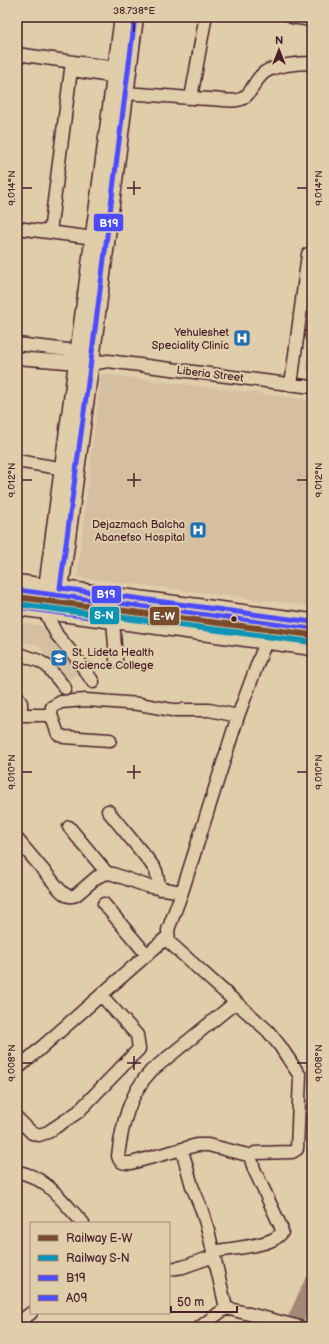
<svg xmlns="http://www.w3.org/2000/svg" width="329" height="1344" font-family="'Balsamiq Sans',sans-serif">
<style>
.built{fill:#d4bfa0}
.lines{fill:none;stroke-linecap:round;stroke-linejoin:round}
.river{stroke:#a58978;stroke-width:16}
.minor-casing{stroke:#4a1f2b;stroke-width:15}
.major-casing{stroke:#4a1f2b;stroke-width:19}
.minor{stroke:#e0ceab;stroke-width:12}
.major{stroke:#e0ceab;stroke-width:16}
.bus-1-casing{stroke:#e0ceab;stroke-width:8}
.bus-2-casing{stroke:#e0ceab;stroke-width:8}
.bus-1{stroke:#4c4cff;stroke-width:5}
.bus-2{stroke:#4c4cff;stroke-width:5}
.rail-1-casing{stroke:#e0ceab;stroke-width:9}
.rail-2-casing{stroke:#e0ceab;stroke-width:9}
.rail-1{stroke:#7a4b2a;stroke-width:6}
.rail-2{stroke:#0b94b6;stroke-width:6}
.ticks{fill:none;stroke:#4a1f2b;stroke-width:1.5}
.bus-dot{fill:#4a1f2b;stroke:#e0ceab;stroke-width:1.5}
.labels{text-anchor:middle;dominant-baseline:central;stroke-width:4;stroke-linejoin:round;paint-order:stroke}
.poi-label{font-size:11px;fill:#4a1f2b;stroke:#e0ceab;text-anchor:end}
.street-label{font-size:11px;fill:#4a1f2b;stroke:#e0ceab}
.line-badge{stroke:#e0ceab;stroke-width:1.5}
.badge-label{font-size:11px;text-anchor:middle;font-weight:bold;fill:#fff}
.neatline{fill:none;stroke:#4a1f2b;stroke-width:1.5}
.ticks-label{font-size:10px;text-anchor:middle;fill:#4a1f2b}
</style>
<rect width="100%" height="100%" fill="#e0ceab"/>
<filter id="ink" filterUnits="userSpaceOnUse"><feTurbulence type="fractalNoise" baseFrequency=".025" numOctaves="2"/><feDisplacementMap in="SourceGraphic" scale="8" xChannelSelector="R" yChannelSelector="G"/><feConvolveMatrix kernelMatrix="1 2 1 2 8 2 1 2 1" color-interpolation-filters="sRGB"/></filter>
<g filter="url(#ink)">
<path class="built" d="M312 287V372L306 371Z
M101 374 312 400V606L77 577Z
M17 623 46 626 82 671 66 681 37 644 17 642Z"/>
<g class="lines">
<path class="river" d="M292 1327 312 1283"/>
<g class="minor-casing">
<path id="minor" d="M292 17 312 20
M17 54 123 69
M72 70 123 78
M125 93C154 95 182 98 210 99 219 99 230 102 238 100 252 97 253 80 265 72 276 65 299 63 312 63
M191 98 205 20
M17 228 102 239
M50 232 72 62
M17 344 85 352
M17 358 91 364 108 361 312 387
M291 385 308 254
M17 461 71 470
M44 610 57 635 78 660 93 682
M113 620 116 660
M17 653 39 661 47 666 65 688
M17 696 21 703V715H51
M110 740 64 737 58 734 51 715 52 707 61 702 86 700 139 704 172 710H209L238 716
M108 811 150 862 156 871 160 889
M69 827 107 873
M17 839 60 890C65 895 69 898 76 895L97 877 107 873 113 874 147 886 182 892
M104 904 147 955
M236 1002 151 1071C129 1094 122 1125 118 1156 120 1164 125 1163 131 1163L197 1145H208L252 1156
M17 1069 167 937
M17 1118 32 1133 39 1135 48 1132 78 1112 139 1049 137 1035 101 995
M182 1150 192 1186 201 1208 208 1230 226 1308
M17 1172C45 1175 65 1204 83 1223
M214 1253 218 1251C234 1248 274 1246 282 1232L281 1227 254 1169 251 1159 252 1156 255 1153 292 1152 297 1149 300 1076 280 1046 268 1031 169 942 168 930 182 892 238 716 266 641 270 617
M169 1269 183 1267 214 1256
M17 1327 23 1319 31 1313
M200 1327 226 1308 300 1327"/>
</g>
<g class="major-casing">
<path id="major" d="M17 583 312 622
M17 607 312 647
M44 610 123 17
M57 612 92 353 135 17"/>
</g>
<use href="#minor" class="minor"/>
<use href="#major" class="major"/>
<g class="bus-1-casing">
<path id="bus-1" d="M135 17 92 353 60 588 312 622
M17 607 97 618"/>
</g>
<g class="bus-2-casing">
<path id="bus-2" d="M17 590 311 629"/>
</g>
<use href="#bus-1" class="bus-1"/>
<use href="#bus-2" class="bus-2"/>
<g class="rail-1-casing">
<path id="rail-1" d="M17 597 312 635"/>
</g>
<g class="rail-2-casing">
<path id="rail-2" d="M17 604 311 642"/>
</g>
<use href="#rail-1" class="rail-1"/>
<use href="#rail-2" class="rail-2"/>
</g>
</g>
<path class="ticks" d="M134 22V32M134 181V195M22 188H32M127 188H141M297 188H307M134 473V487M22 480H32M127 480H141M297 480H307M134 765V779M22 772H32M127 772H141M297 772H307M134 1056V1070M22 1063H32M127 1063H141M297 1063H307"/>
<defs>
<g id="hospital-square" transform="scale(0.9)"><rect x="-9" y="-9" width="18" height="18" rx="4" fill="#1f6fb2" stroke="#e0ceab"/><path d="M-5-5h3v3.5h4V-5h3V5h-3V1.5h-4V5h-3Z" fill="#fff"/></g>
<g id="university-square" transform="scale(0.9)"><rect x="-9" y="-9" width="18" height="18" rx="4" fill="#1f6fb2" stroke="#e0ceab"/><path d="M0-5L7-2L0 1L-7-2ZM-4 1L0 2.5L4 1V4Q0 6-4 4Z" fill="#fff"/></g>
</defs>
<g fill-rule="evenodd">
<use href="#hospital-square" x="242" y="338"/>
<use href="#hospital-square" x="198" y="530"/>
<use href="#university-square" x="59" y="658"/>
</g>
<circle class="bus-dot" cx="234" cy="619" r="3.5"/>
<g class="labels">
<g class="poi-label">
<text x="229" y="332">Yehuleshet<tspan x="229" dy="13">Speciality Clinic</tspan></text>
<text x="185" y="524">Dejazmach Balcha<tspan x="185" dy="13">Abanefso Hospital</tspan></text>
<text x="72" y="652" text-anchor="start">St. Lideta Health<tspan x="72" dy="13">Science College</tspan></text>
</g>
<g class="street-label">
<text transform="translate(210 374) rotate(7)">Liberia Street</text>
</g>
</g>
<g class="line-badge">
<rect x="93" y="213" width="31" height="19" rx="4" fill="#4c4cff"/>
<rect x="91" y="585" width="31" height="19" rx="4" fill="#4c4cff"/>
<rect x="89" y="606" width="31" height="19" rx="4" fill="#0b94b6"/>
<rect x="149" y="606" width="31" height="20" rx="4" fill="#7a4b2a"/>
</g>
<g class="badge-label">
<text x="109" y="227">B19</text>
<text x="106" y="598">B19</text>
<text x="104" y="619">S-N</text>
<text x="164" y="620">E-W</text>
</g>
<rect width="329" height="1344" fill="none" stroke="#e0ceab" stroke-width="44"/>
<rect x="30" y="1222" width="140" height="92" fill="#e0ceab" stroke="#a48878"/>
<rect x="38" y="1235" width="20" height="6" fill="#7a4b2a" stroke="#a48878"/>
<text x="66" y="1242" font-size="12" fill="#4a1f2b">Railway E-W</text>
<rect x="38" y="1255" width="20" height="6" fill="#0b94b6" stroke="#a48878"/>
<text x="66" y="1262" font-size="12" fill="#4a1f2b">Railway S-N</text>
<rect x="38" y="1275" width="20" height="6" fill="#4c4cff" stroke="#a48878"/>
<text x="66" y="1282" font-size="12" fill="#4a1f2b">B19</text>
<rect x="38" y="1295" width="20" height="6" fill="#4c4cff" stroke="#a48878"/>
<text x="66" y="1302" font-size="12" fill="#4a1f2b">A09</text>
<g transform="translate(279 50)" stroke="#e0ceab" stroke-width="3" paint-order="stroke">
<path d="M0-3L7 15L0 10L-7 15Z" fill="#4a1f2b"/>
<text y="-6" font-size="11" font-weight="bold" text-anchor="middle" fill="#4a1f2b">N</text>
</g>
<path d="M171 1306v6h66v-6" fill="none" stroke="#4a1f2b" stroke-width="2"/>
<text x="177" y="1306" font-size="12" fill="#4a1f2b" stroke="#e0ceab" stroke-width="3" paint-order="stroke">50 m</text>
<rect x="22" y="22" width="285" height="1300" class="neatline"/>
<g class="ticks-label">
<text x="134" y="14">38.738°E</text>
<text transform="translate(11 188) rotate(-90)" y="4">9.014°N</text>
<text transform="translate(318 188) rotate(-90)" y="4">9.014°N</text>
<text transform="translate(11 480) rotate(-90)" y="4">9.012°N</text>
<text transform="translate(318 480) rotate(-90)" y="4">9.012°N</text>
<text transform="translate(11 772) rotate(-90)" y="4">9.010°N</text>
<text transform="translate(318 772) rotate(-90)" y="4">9.010°N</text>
<text transform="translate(11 1063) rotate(-90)" y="4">9.008°N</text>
<text transform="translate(318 1063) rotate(-90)" y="4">9.008°N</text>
</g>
</svg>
